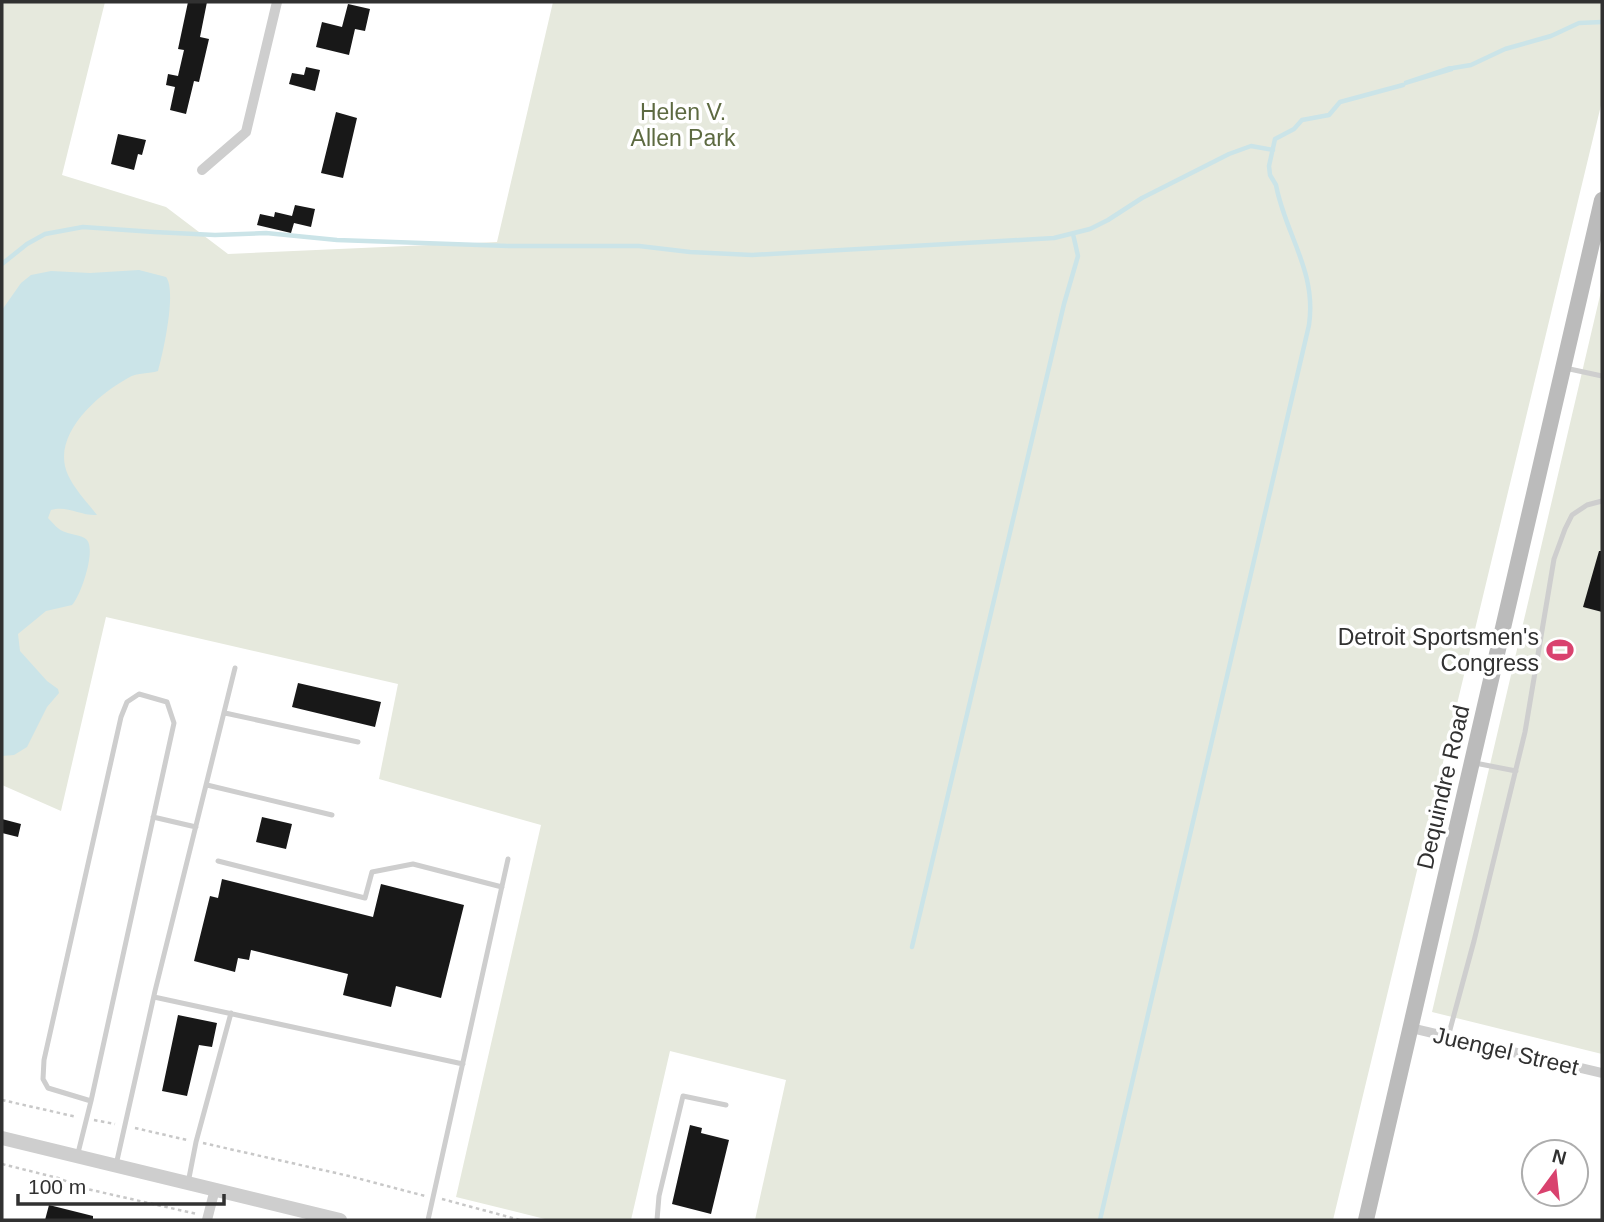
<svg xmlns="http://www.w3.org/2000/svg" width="1604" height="1222" font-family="Arial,sans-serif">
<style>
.green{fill:#e6e9dd}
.water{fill:#cbe4e8}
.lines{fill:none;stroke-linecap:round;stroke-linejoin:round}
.stream{stroke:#cbe4e8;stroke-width:4.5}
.building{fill:#181818}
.path{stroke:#c8c8c8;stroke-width:2.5;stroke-dasharray:3.5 3.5;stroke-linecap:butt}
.service{stroke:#cecece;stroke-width:5}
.minor{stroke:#cecece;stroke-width:10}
.tertiary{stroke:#cecece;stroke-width:14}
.secondary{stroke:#bbb;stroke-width:16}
.labels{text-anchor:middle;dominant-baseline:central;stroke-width:7;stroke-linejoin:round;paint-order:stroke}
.park-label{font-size:23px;fill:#5d6a41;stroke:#fff}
.poi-label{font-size:23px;fill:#313131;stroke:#fff;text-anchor:end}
.street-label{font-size:23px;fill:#313131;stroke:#fff}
</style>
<rect width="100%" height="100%" fill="#fff"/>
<path class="green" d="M2 2H105L62 175 166 207 228 254 497 242 553 2H1602V101L1333 1220H755L786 1080 670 1051 631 1220H549L456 1197 541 825 379 779 398 684 106 617 61 811 2 785Z
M1602 287V1054L1432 1012Z"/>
<path class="water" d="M1449 66H1453V71L1403 86 1404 81Z
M139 270 166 277C177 291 163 353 158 371 149 374 138 372 128 378 97 395 50 436 68 475 75 490 87 502 97 515 81 516 67 505 51 510L48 518C53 523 58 530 65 532 72 535 82 535 87 540 96 551 81 595 72 605L46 611 18 634 20 651 47 681 58 689 59 693 47 707 27 747 14 755 2 756V310L21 283 31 275 51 271 90 273Z"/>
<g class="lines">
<path class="stream" d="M1453 68 1471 65 1505 49 1551 36 1579 23 1602 22
M2 264 27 244 45 234 83 227 154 232 215 235 266 233 337 240 508 246H639L690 252 752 255 1054 238 1090 229 1108 220 1142 198 1229 154 1251 146 1273 150
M912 947 1064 304 1078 256 1073 234
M1100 1220 1309 325C1317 271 1285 234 1276 185L1270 175 1269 166 1275 139 1294 129 1302 120 1329 115 1340 102 1403 85"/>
</g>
<path class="building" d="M188 2H207L200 37 209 39 199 82 194 81 186 114 170 110 175 87 166 85 168 74 178 76 184 50 178 49Z
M348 4 370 9 365 31 355 29 349 55 316 47 322 22 342 27Z
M306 67 320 70 315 91 289 84 292 73 304 75Z
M336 112 357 118 343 178 321 173Z
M118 134 146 140 142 155 138 154 134 170 111 164Z
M295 205 315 209 311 227 294 223 291 233 257 225 260 214 274 217 275 212 292 216Z
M1599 551H1602V612L1583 607Z
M298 683 381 702 375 727 292 707Z
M262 817 292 824 286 849 256 842Z
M2 819 21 824 18 837 2 833Z
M222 879 373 917 381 884 464 905 441 998 396 986 391 1007 343 995 348 974 251 950 249 960 238 958 235 972 194 961 210 896 218 898Z
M178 1015 217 1023 212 1047 199 1045 187 1096 162 1091Z
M690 1125 702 1128 701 1133 729 1140 711 1214 672 1204Z
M49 1205 93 1216V1220H45Z"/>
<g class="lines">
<path class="path" d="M2 1100 77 1117
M94 1120 115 1124
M135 1128 187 1140
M203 1143 349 1176 425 1196
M2 1164 58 1178 87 1189 197 1214
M442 1199 520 1220"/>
<path class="service" d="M1565 368 1602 376
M225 713 358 742
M1475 763 1516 771
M207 785 332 815
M153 817 196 827
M218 861 365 898 372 872 413 864 502 887
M154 997 463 1064
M1448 1037 1474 941 1525 732 1554 559 1565 529 1572 515 1587 505 1602 501
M78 1153 91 1101 174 723 167 702 139 694 127 702 121 717 44 1060 43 1079 48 1088 91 1101
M116 1165 155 991 235 668
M188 1183 196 1142 231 1013
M428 1220 508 859
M657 1220 659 1196 683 1096 726 1105"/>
<path class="minor" d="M202 170 246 132 277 2
M1411 1028 1602 1073
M207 1220 215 1189"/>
<path class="tertiary" d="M2 1138 340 1220"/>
<path class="secondary" d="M1366 1220 1602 200"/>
</g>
<defs>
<g id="stadium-bare" transform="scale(2.1)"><path d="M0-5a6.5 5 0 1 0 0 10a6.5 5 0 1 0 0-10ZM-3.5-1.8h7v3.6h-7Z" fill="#d9426e" stroke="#fff" stroke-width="2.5" paint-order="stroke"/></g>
</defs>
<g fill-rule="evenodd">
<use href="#stadium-bare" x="1560" y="650"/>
</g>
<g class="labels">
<g class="park-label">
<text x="683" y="112">Helen V.<tspan x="683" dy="26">Allen Park</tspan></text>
</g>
<g class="poi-label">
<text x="1539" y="637">Detroit Sportsmen's<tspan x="1539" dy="26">Congress</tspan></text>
</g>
<g class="street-label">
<text transform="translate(1443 787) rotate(-77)">Dequindre Road</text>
<text transform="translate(1506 1051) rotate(13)">Juengel Street</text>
</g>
</g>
<rect width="1604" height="1222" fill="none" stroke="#313131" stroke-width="7"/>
<g transform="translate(1555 1173) rotate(15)"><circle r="33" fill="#ffffff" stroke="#adadad" stroke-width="2"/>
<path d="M0-5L12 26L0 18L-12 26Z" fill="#d9426e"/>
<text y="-10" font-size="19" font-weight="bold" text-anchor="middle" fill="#313131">N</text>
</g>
<path d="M18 1194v10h206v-10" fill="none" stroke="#313131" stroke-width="3.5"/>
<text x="28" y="1194" font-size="21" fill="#313131" stroke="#ffffff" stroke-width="5" paint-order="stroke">100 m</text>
</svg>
